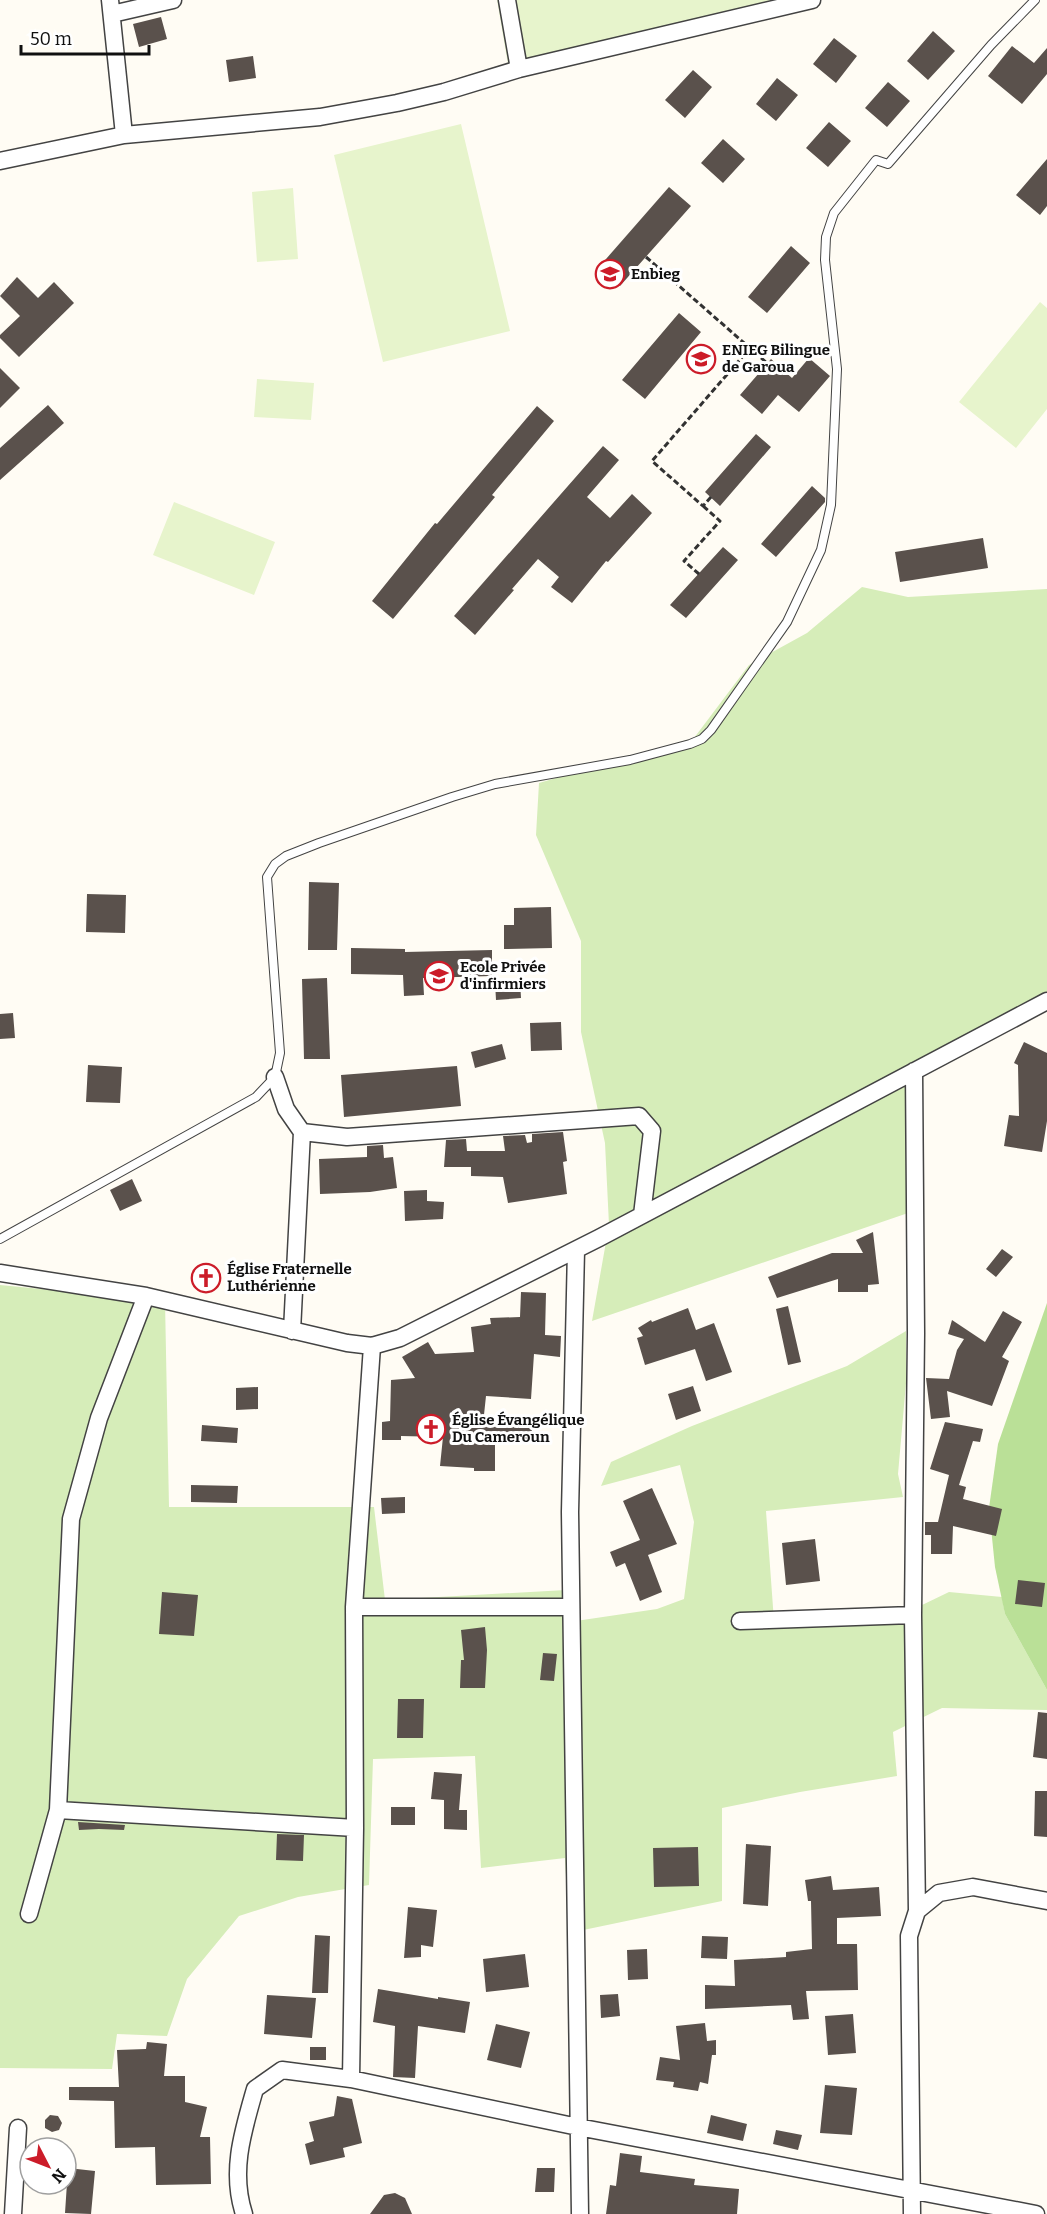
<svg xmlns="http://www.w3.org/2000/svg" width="1047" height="2214" font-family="Bitter,serif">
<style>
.green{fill:#d6edb9}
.forest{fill:#bae097}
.pitch{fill:#e7f4cc}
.building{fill:#5a514c}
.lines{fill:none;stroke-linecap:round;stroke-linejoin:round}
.service-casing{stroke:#434343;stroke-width:10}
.minor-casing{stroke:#434343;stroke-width:19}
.path{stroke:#323232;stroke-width:3;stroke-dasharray:6 3;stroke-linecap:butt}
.service{stroke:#fff;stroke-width:8}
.minor{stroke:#fff;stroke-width:16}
.labels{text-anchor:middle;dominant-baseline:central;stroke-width:6;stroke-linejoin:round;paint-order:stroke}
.poi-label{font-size:15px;font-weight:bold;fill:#101010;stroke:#fff;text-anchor:start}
</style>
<rect width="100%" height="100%" fill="#fffcf4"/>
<path class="green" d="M862 587 908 597 1047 589V999L917 1079 911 1212 592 1321 609 1225 605 1143 581 1032V941L536 835 539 783 694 738 749 665 807 633Z
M0 1285 165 1301 169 1507H374L385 1600 566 1590 569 1622 657 1609 684 1599 694 1522 680 1465 601 1486 611 1462 692 1426 847 1366 906 1331V1383L898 1474 903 1497 766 1511 774 1621 920 1606 949 1592 1002 1597 1005 1614 1047 1690V1710L942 1708 893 1732 897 1776 800 1792 722 1808V1901L569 1933 565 1858 481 1868 475 1756 373 1759 369 1885 298 1897 239 1916 187 1979 167 2036 117 2034 112 2069 0 2068Z"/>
<path class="forest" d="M1047 1303V1690L1005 1614 995 1567 989 1508 998 1444Z"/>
<path class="pitch" d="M497 0H783L508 65Z
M461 124 510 331 383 362 334 155Z
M293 188 298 259 257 262 252 192Z
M1040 302 1047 308V409L1016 448 959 402Z
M257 379 314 383 311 420 254 417Z
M174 502 275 542 254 595 153 555Z"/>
<path class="building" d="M161 17 167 39 139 47 133 24Z
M933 31 955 51 928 80 907 61Z
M834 38 857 56 836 83 813 64Z
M1012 46 1034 63 1047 48V74L1022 104 988 76Z
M253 56 256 78 229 82 226 60Z
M693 70 712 87 685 118 665 100Z
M777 78 798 95 776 121 756 104Z
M888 82 910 101 887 127 865 108Z
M829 122 851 141 828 167 806 148Z
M723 139 745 159 723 183 701 163Z
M1047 159V206L1040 215 1016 195Z
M669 187 691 206 620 286 599 267Z
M791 246 810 263 767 313 748 297Z
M17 277 38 298 54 282 74 303 19 357 0 338V335L20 316 0 296Z
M679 313 701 332 645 399 622 380Z
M809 358 830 376 799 412 778 395 762 414 740 395 771 359 792 378Z
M0 368 20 388 0 408Z
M48 405 64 423 0 480V448Z
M537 406 554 421 492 495 495 497 393 619 372 601 435 523 437 524Z
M756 434 771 447 720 506 705 492Z
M603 446 619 460 587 497 610 518 632 494 652 513 608 562 606 561 572 603 551 587 559 577 538 559 512 589 514 590 475 635 454 616Z
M812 486 825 498V502L776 557 761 544Z
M983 538 988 568 900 582 895 552Z
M723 547 738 560 686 618 670 605Z
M309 882 339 883 337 950H308Z
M87 894 126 895 125 933 86 932Z
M551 907 552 948 504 949V925H514V908Z
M351 948 405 949V952L492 950V976L423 978 424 995 404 996 403 975 351 974Z
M327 978 330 1059H304L302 979Z
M520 980 521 998 496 1000 495 982Z
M13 1013 15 1038 0 1039V1014Z
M561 1022 562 1050 531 1051 530 1023Z
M1024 1042 1047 1053V1121L1042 1152 1004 1146 1009 1115 1019 1116 1018 1065 1014 1063Z
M502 1044 506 1059 475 1068 471 1052Z
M88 1065 122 1067 120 1103 86 1102Z
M457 1066 461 1106 344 1117 341 1075Z
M563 1132 567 1161 563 1162 567 1194 508 1203 503 1177 471 1176V1167H444L446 1140 466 1139 467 1151H505L503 1136 525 1135 527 1143 532 1142V1134Z
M383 1145 384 1158 393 1157 397 1188 370 1192 320 1194 319 1159 367 1157V1146Z
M132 1179 142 1201 120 1211 110 1190Z
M427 1190V1201L444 1202 443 1219 405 1221 404 1191Z
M873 1232 879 1284 868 1285V1292H838V1279L777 1298 768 1277 832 1253H863L856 1240Z
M1002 1249 1013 1257 996 1277 986 1269Z
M521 1292 546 1293 545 1335 561 1336 560 1357 534 1354 531 1399 486 1396 483 1424 532 1422V1441L495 1442V1471H474V1468L440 1466 443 1437 401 1436V1440H382V1422L390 1421 391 1380 415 1378 402 1357 428 1342 435 1354 474 1352 471 1327 491 1324 490 1318 520 1317Z
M788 1306 801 1362 788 1365 776 1309Z
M688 1308 696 1330 714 1323 732 1372 706 1381 695 1349 645 1365 637 1338 643 1336 638 1328 651 1320 652 1322Z
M1003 1311 1022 1322 1002 1357 1009 1361 992 1406 947 1391 950 1417 931 1419 926 1378 949 1379 957 1350 964 1339 948 1334 952 1320 985 1342Z
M693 1386 701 1411 676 1420 668 1394Z
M258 1387V1409L236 1410V1388Z
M945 1422 983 1429 980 1442 973 1441 959 1485 966 1487 963 1499 1002 1509 996 1536 953 1526 952 1554H931V1535H925V1522H938L949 1475 930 1469Z
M202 1425 238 1428 237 1443 201 1441Z
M191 1485 238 1486 237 1503 191 1502Z
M652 1488 677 1544 648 1555 662 1592 640 1601 625 1563 616 1567 610 1552 640 1540 623 1501Z
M405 1497V1513L382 1514 381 1498Z
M815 1539 820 1581 786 1585 782 1543Z
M1018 1580 1045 1583 1042 1607 1015 1604Z
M162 1592 198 1595 194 1636 159 1634Z
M485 1627 487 1650 485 1688H460L461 1660H464L461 1630Z
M543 1653 557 1654 554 1681 540 1680Z
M398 1699H424L423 1738H397Z
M1038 1712 1047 1713V1759L1033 1757Z
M434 1772 462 1774 459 1810H467V1830L444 1829V1800L431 1799Z
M1035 1791H1047V1837L1034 1836Z
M391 1807H415V1825H391Z
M78 1822 125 1825 124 1830 99 1829 79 1830Z
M277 1834 304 1835 303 1861 276 1860Z
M746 1844 771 1846 768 1906 743 1904Z
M698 1847 699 1886 654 1887 653 1848Z
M831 1876 833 1890 879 1887 881 1916 837 1918V1944H857L858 1990 806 1991 809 2019 793 2020 791 2005 705 2009V1985L735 1986 734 1960 786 1957V1952L812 1949 811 1901H808L805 1880Z
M408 1907 437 1910 433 1947 421 1945V1957L404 1958Z
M315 1935 330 1936 328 1993H312Z
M702 1936 728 1937 727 1959 701 1958Z
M647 1949 648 1979 628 1980 627 1950Z
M525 1954 529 1987 486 1992 483 1959Z
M378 1989 438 1999V1997L470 2002 465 2033 418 2026 415 2078 393 2077 395 2026 373 2022Z
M618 1994 620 2016 601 2018 600 1995Z
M267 1995 316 1998 312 2038 264 2034Z
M853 2014 856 2053 828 2055 825 2016Z
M705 2023 707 2041 716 2040V2055H712L708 2084 700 2082 698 2091 673 2087 674 2082 656 2080 660 2057 680 2060 676 2026Z
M496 2024 530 2032 521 2068 487 2060Z
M147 2042 167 2044 164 2076H185V2102L207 2107 200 2137H210L211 2184 156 2185 155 2147 115 2148 114 2101 69 2100V2087H119L117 2050 146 2049Z
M310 2047H326V2060H310Z
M825 2085 857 2088 852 2135 820 2133Z
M337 2096 352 2099 362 2143 343 2148 345 2157 310 2165 305 2144 314 2141 309 2122 334 2116Z
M50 2115 58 2116 62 2123 59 2130 52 2132 45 2128V2120Z
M711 2115 747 2124 743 2141 707 2133Z
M776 2130 802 2135 798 2150 773 2144Z
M620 2153 642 2156 640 2172 695 2179 694 2185 739 2189 737 2214H606L610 2185 616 2186Z
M68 2168 95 2171 91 2214 65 2213Z
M537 2168H555L554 2192H535Z
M395 2193 405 2198 412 2214H370L384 2195Z"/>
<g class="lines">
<g class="service-casing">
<path id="service" d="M0 1239 256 1097 275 1077 280 1053 267 877 275 864 286 856 319 843 452 797 495 784 630 760 690 744 702 739 711 730 787 622 821 550 831 505 837 369 825 260 826 237 834 213 876 160 888 164 991 45 1035 0"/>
</g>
<g class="minor-casing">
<path id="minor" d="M110 0 124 135
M507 0 519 69
M112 14 173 0
M0 161 124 135 320 117 397 103 444 92 519 69 812 0
M914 1071 916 1333 913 1615 917 1911
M275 1077 286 1109 302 1132 292 1331
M302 1132 347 1137 639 1116 652 1131 642 1215
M576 1250 570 1512 580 2214
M0 1273 146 1296 347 1343 372 1346 400 1338 599 1238 1047 1001
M354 1607H571
M740 1621 913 1615
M58 1810 355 1828
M29 1914 58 1810 71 1519 99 1418 146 1296
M351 2079 355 1828 354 1607 372 1346
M13 2214 18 2128
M244 2214C230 2171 243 2131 255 2089L282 2070 351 2079 578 2127 1036 2214
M912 2214 909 1936 917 1911 939 1893 973 1887 1047 1901"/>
</g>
<path class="path" d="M646 257 767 363
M711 497 703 506 652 461 750 348
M699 574 684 561 720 521 703 506"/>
<use href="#service" class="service"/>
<use href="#minor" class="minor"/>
</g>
<defs>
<g id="university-ring" transform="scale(1.5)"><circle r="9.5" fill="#fff" stroke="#cc1c29" stroke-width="1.5"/><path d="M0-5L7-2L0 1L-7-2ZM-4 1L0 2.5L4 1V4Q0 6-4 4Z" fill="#cc1c29"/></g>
<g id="school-ring" transform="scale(1.5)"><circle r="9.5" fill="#fff" stroke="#cc1c29" stroke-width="1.5"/><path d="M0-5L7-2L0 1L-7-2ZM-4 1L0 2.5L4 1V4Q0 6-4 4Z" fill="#cc1c29"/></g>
<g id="church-ring" transform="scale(1.5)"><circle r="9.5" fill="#fff" stroke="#cc1c29" stroke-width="1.5"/><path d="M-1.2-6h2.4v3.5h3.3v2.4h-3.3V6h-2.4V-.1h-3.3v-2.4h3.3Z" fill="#cc1c29"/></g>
</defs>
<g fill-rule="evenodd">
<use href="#university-ring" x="610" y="274"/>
<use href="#university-ring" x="701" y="359"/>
<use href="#school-ring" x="439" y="976"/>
<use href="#church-ring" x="206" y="1278"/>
<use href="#church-ring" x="431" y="1429"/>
</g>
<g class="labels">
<g class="poi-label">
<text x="631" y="274">Enbieg</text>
<text x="722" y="350">ENIEG Bilingue<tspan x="722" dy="17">de Garoua</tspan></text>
<text x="460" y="967">Ecole Privée<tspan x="460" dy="17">d'infirmiers</tspan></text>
<text x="227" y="1269">Église Fraternelle<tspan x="227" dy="17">Luthérienne</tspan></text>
<text x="452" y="1420">Église Évangélique<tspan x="452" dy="17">Du Cameroun</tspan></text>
</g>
</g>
<g transform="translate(48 2166) rotate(132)"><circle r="28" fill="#ffffff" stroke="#9f9f9f" stroke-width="1.5"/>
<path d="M0-4.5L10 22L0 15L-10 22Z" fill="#cc1c29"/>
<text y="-9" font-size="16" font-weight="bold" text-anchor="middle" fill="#101010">N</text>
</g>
<path d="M21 45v9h128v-9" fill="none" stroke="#101010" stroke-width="3"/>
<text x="30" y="45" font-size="18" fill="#101010" stroke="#ffffff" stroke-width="4.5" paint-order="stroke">50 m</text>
</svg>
